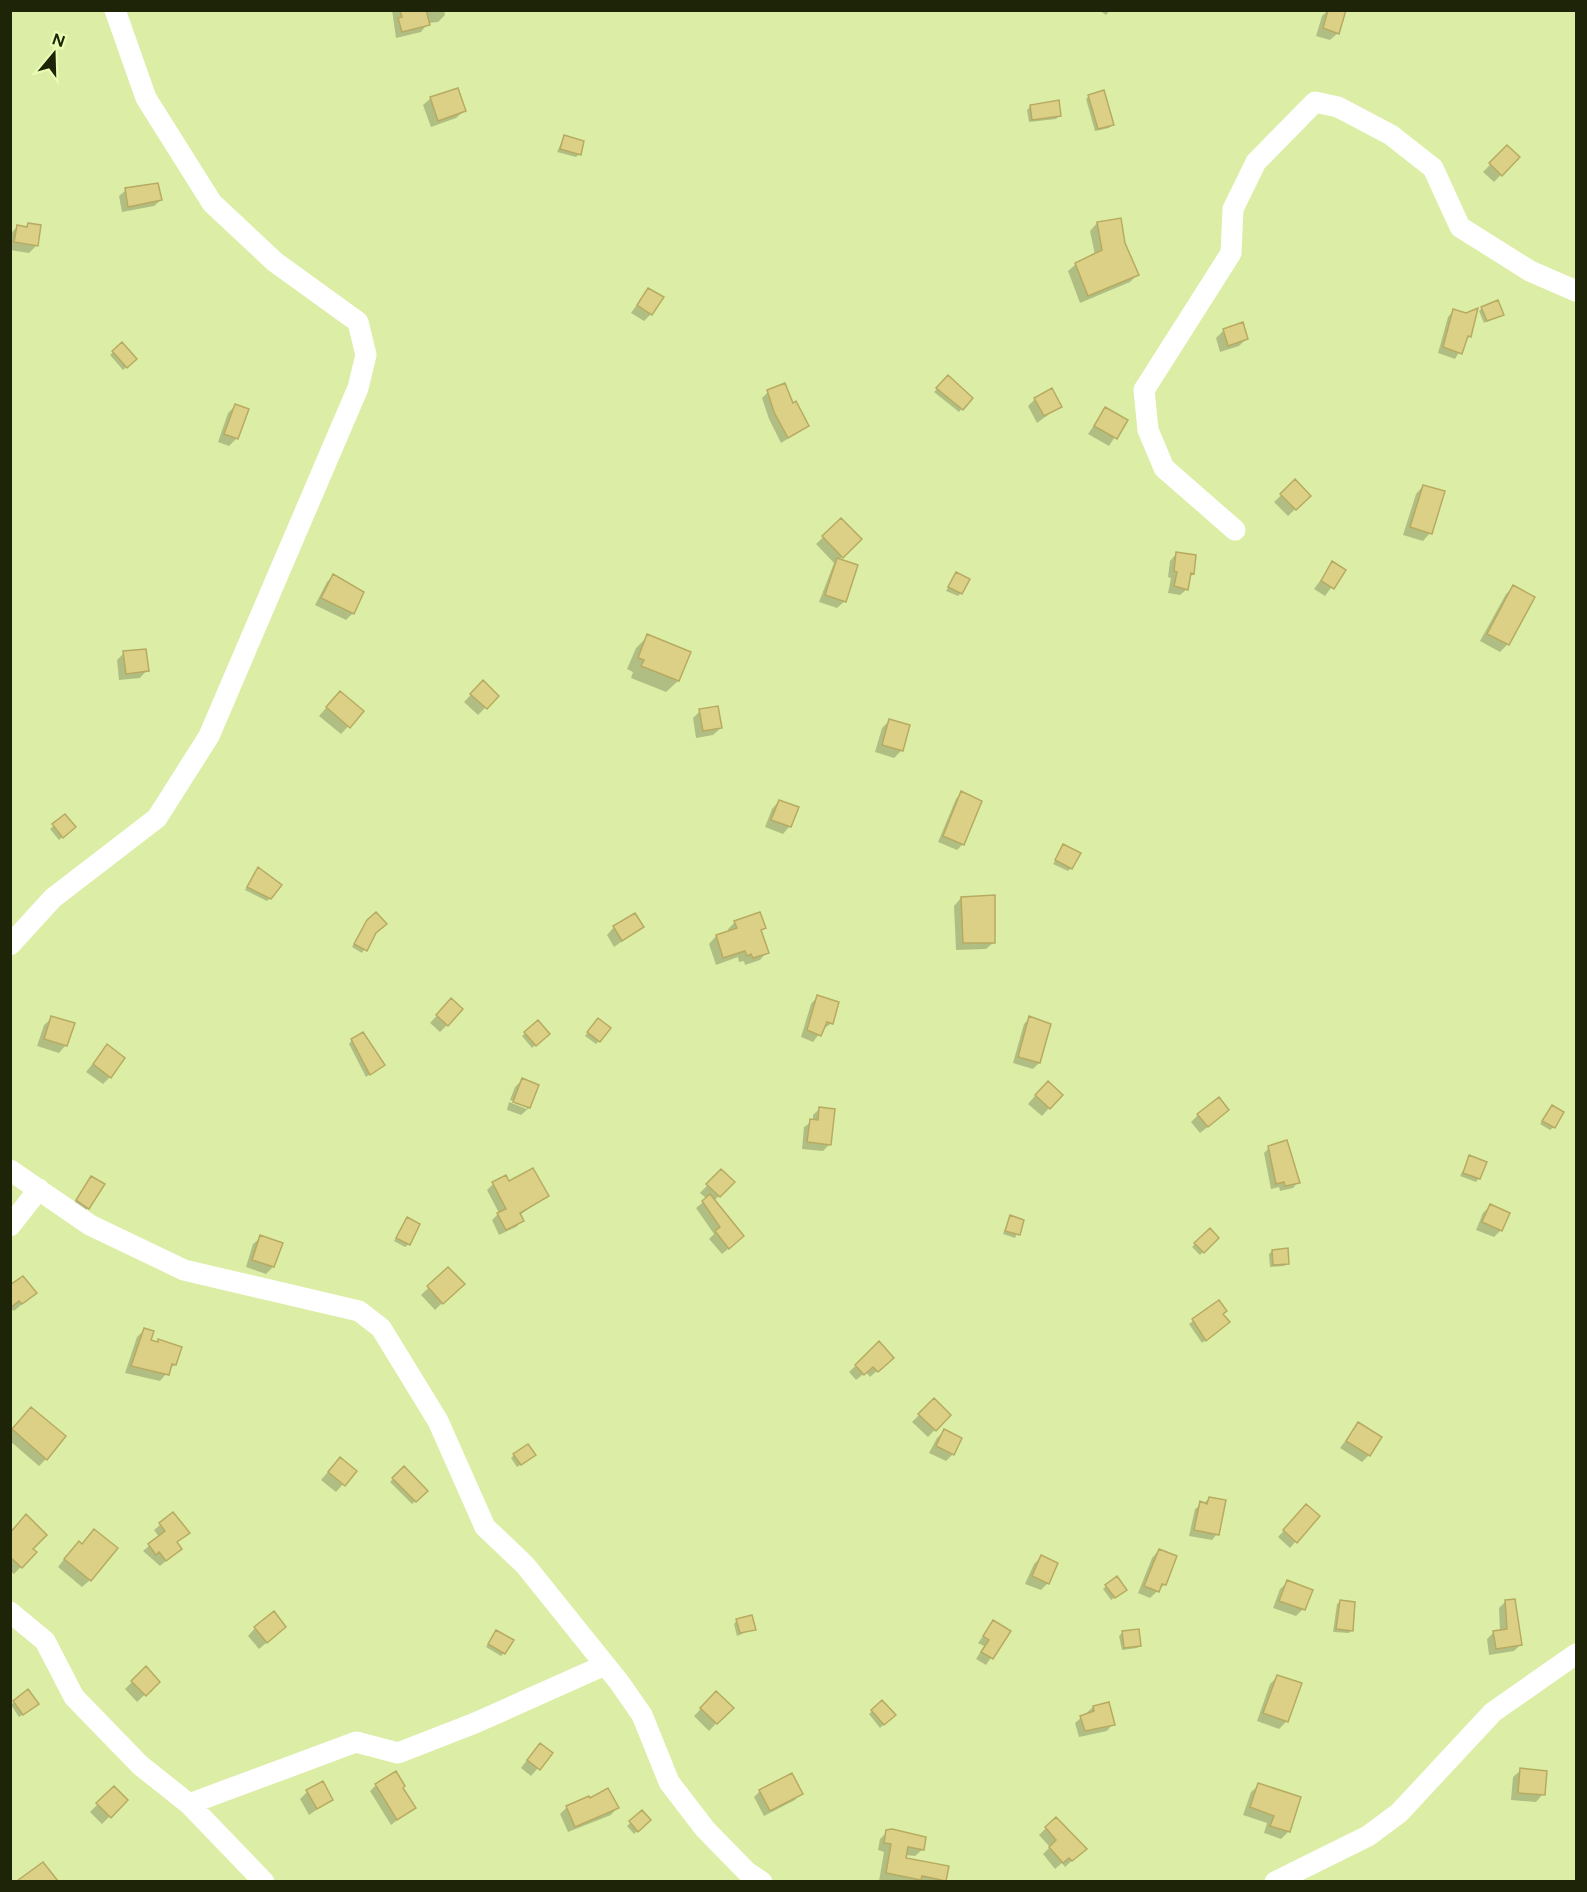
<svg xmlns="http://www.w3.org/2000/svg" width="1587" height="1892" font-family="Figtree,sans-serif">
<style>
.shadow{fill:#0003}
.building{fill:#dcd086;stroke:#b7ab62;stroke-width:1.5}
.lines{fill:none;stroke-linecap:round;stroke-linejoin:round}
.street{stroke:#fff;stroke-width:21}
</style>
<rect width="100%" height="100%" fill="#dceea6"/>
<path class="shadow" d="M392 10H444L445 15 438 22 428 23 421 32 396 38Z
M1099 10H1110L1106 15Z
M1328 10H1336L1338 33 1330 40 1316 36 1322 16Z
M1089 96 1112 125 1109 128 1095 131 1086 99Z
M431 98 464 111 456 118 431 127 423 105Z
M1031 106 1059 116 1056 119 1029 122 1027 110Z
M564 137 579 154 576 157 557 152Z
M1507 147 1518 157 1494 182 1483 172Z
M126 190 161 200 154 206 122 212 119 196Z
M1097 223 1124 244 1137 275 1130 282 1080 303 1068 271 1076 264 1095 255 1090 231Z
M29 224 40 226 36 246 29 253 10 250V234L17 227 25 228Z
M648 289 651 314 644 321 631 313Z
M1482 308 1502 314 1484 323 1479 311Z
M1453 311 1469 336 1455 359 1438 353 1448 317Z
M1224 330 1247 338 1239 346 1220 352 1216 338Z
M122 344 135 359 123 370 110 355Z
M948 377 971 398 959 412 934 392Z
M768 392 792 405 808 426 781 443 769 419 762 398Z
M1035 399 1060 406 1037 423 1028 406Z
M235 406 247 410 236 439 229 446 218 442 228 413Z
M1105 409 1126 420 1109 446 1088 434Z
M1295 482 1309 496 1288 516 1274 502Z
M1423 486 1430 533 1423 541 1403 535 1416 494Z
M841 520 860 539 839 560 845 601 837 608 819 602 834 563 816 544Z
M1176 554 1192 573 1187 589 1180 595 1168 593 1171 578 1168 577 1170 561Z
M1333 563 1344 570 1325 596 1314 589Z
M956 574 961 593 958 596 946 591Z
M333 576 362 592 352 614 346 620 315 605 327 582Z
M1513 587 1533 597 1508 644 1500 652 1480 641 1506 594Z
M648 636 689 653 678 681 666 692 631 678 633 672 627 669 636 648Z
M124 653 147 670 140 678 119 680 117 660Z
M483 682 497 696 478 715 464 702Z
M333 700 362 712 341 734 319 716Z
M700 711 721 728 713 735 696 738 693 718Z
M889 721 902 750 894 758 875 752 882 728Z
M961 793 963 844 957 850 938 842 956 799Z
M779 801 790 826 783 834 765 827 772 809Z
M65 816 71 830 59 840 50 829Z
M1064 846 1071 868 1068 871 1053 864Z
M255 872 270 898 267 901 245 890Z
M961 898 994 942 986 949 956 950 954 906Z
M376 915 375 933 362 953 352 947 364 926Z
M735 922 764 928 760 932 767 952 760 960 745 965 744 961 739 962 738 957 716 965 709 944 716 936 729 932 728 929Z
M614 927H642L614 947 607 935Z
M817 997 832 1023 823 1029 813 1042 801 1037 811 1004Z
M444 1008 447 1025 440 1032 430 1023Z
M52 1018 66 1045 59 1053 37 1046 44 1025Z
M1030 1018 1039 1063 1033 1069 1013 1063 1024 1024Z
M538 1022 548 1034 532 1048 522 1036Z
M595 1023 599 1041 596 1044 585 1036Z
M352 1040 383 1065 366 1077 349 1044Z
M107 1046 110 1077 103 1084 86 1072Z
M522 1080 537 1086 529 1108 521 1115 507 1110 509 1102 527 1109V1106L510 1100 515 1087Z
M1040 1090 1061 1095 1042 1116 1028 1104Z
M1552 1107 1554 1127 1550 1130 1540 1124Z
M819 1109 830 1144 823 1151 802 1149 804 1127 813 1121V1115Z
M1198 1115 1220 1117 1200 1133 1191 1122Z
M1269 1148 1298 1182 1293 1188 1280 1191 1279 1187 1271 1189 1264 1153Z
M1470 1157 1479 1178 1476 1182 1460 1176Z
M721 1171 733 1182 714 1201 736 1242 722 1254 709 1239 714 1234 696 1208 707 1199 700 1193Z
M92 1178 88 1208 82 1214 71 1207Z
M509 1183 547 1195 520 1215 523 1220 516 1227 499 1235 492 1220 499 1213 487 1190 493 1184Z
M1490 1206 1501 1230 1494 1237 1476 1230 1483 1213Z
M1010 1217 1023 1221 1015 1238 1003 1234Z
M407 1219 409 1244 405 1247 394 1241Z
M1209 1230 1217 1238 1200 1255 1192 1247Z
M261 1237 273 1267 266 1274 246 1267 253 1244Z
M1272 1251 1287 1263 1284 1266 1270 1267 1269 1254Z
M448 1269 462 1284 435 1310 421 1295Z
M10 1287 35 1293 14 1311 10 1308Z
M1219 1302 1225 1325 1202 1343 1189 1324Z
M144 1330 150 1341 157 1343 159 1341 175 1364 160 1381 125 1373 137 1337Z
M879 1343 885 1364 870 1377 866 1372 856 1380 849 1372Z
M934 1400 949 1415 928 1437 912 1422Z
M24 1417 46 1459 39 1466 10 1441V1432Z
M1358 1424 1369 1455 1362 1462 1340 1448Z
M944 1431 953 1454 946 1461 929 1453 937 1438Z
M514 1455 531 1458 517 1467 511 1458Z
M333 1466 355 1471 336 1492 321 1480Z
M404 1468 426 1491 412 1504 390 1482Z
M1209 1499 1217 1534 1212 1540 1189 1536 1195 1509Z
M1306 1506 1318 1516 1290 1548 1278 1537Z
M173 1514 174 1554 160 1566 143 1551 159 1537 154 1530Z
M10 1533 35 1552 14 1574 10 1571Z
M71 1550 90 1580 82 1587 58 1567Z
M1159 1550 1165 1584 1150 1598 1138 1593 1152 1558Z
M1041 1557 1048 1583 1041 1590 1025 1584 1034 1564Z
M1288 1582 1303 1609 1296 1616 1273 1608 1280 1589Z
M1106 1586 1121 1593 1111 1600 1103 1589Z
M1341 1601 1352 1630 1349 1633 1333 1632 1337 1604Z
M1506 1601 1521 1644 1514 1651 1489 1655 1487 1639 1494 1632 1500 1631 1499 1608Z
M737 1620 754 1629 737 1636 734 1624Z
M993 1622 1009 1631 986 1665 976 1659 984 1646 978 1643Z
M255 1628 277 1634 259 1649 248 1636Z
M496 1631 504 1653 501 1656 486 1647Z
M1123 1632 1140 1645 1137 1648 1122 1650 1119 1636Z
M146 1668 158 1682 137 1702 125 1689Z
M1278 1676 1287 1721 1279 1729 1257 1721 1270 1684Z
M716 1693 731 1708 709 1731 694 1716Z
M14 1702 34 1707 19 1717 11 1705Z
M882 1702 894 1715 880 1728 869 1714Z
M1093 1707 1113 1724 1107 1731 1079 1737 1075 1723Z
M533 1752 551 1753 531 1776 521 1768Z
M1521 1770 1543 1794 1536 1802 1511 1800 1513 1777Z
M376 1785 401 1789 414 1807 391 1825 370 1791Z
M1259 1785 1299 1798 1288 1832 1281 1839 1264 1833 1267 1823 1243 1815 1251 1792Z
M114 1788 126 1800 102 1824 90 1812Z
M760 1791 801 1793 795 1800 764 1816 754 1797Z
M307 1792 332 1799 309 1815 300 1799Z
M567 1807 617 1808 611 1815 568 1832 560 1814Z
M642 1812 649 1820 634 1834 627 1826Z
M1055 1819 1078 1855 1065 1867 1062 1863 1055 1869 1043 1854 1050 1847 1039 1835Z
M887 1832 923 1849 915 1856 905 1855 904 1859 944 1880 879 1881 884 1852 878 1850 880 1839Z"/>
<path class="building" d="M400 10H426L430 25 402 32 398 18 402 17Z
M1328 10H1346L1339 34 1323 28Z
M458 88 466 111 438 121 430 97Z
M1104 90 1114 125 1098 129 1088 95Z
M1059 100 1061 116 1032 120 1030 105Z
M564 135 584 141 581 155 560 149Z
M1507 145 1520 157 1502 176 1489 163Z
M158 183 162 200 128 207 125 188Z
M1121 218 1125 243 1139 275 1088 296 1075 263 1102 250 1097 222Z
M28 223 41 225 38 246 14 242 17 225 27 227Z
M648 288 664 297 652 315 637 305Z
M1498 300 1504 315 1487 321 1481 307Z
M1478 308 1471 337 1468 336 1462 354 1443 347 1453 309 1466 313Z
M1243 322 1248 339 1228 346 1223 329Z
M122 342 137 359 127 368 112 351Z
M948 375 973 398 963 410 936 388Z
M785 383 793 403 796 401 809 426 788 438 774 412 767 390Z
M1052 388 1062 407 1044 416 1034 398Z
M235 404 249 409 238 439 224 434Z
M1105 407 1128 420 1117 439 1094 426Z
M1295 479 1311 496 1296 510 1280 494Z
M1423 485 1445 491 1432 534 1410 527Z
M841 518 862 539 843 558 822 536Z
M1176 552 1196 555 1194 574 1191 573 1188 590 1174 586 1177 572 1174 571Z
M837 558 858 565 846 602 825 595Z
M1332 561 1346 570 1334 589 1321 581Z
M956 572 970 579 962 594 948 587Z
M333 574 364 592 354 614 321 598Z
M1513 585 1535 597 1509 645 1487 634Z
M647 634 691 652 679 681 641 666 644 660 638 658Z
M146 649 149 671 126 674 123 651Z
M483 680 499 696 487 709 470 694Z
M340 691 364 711 350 728 326 707Z
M718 706 722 728 703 731 699 709Z
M889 719 910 725 903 751 882 745Z
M961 791 982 801 964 845 943 836Z
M779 800 799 807 791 827 771 820Z
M65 814 76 827 63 838 52 824Z
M1063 844 1081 853 1072 869 1055 860Z
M258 867 282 885 271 899 247 887Z
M995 895V943H963L961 897Z
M376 912 387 924 376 933 367 951 354 944 367 920Z
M760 912 766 928 761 930 769 953 753 958 751 954 747 956 745 951 723 958 716 935 737 928 734 921Z
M635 913 644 927 622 941 613 926Z
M817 995 839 1002 833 1024 827 1022 821 1036 807 1030Z
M451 998 463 1009 448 1026 436 1015Z
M51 1016 75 1023 67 1046 44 1039Z
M1029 1016 1051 1024 1040 1063 1018 1057Z
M598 1018 611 1028 600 1042 587 1032Z
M538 1020 550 1034 536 1046 524 1032Z
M363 1032 385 1065 370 1075 351 1039Z
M107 1044 125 1058 111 1078 93 1064Z
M522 1078 539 1085 530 1108 513 1102Z
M1048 1081 1063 1095 1050 1109 1035 1095Z
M1219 1097 1229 1110 1208 1127 1197 1114Z
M1552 1105 1564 1112 1555 1128 1542 1121Z
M819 1107 835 1109 831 1145 807 1142 810 1119 818 1120Z
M1287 1140 1300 1183 1285 1186 1284 1182 1276 1184 1268 1146Z
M1469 1155 1487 1162 1480 1179 1463 1173Z
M533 1168 549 1196 520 1213 524 1221 506 1230 497 1213 506 1209 492 1182 506 1175 509 1181Z
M721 1169 735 1182 720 1197 706 1184Z
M91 1176 105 1184 89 1209 76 1200Z
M710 1194 744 1236 729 1249 715 1231 720 1227 702 1201Z
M1490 1204 1510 1213 1502 1231 1482 1222Z
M1010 1215 1024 1220 1020 1235 1005 1231Z
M407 1217 420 1224 410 1245 396 1238Z
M1210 1228 1219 1238 1204 1253 1194 1243Z
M260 1235 283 1243 274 1267 252 1260Z
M1288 1248 1289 1264 1273 1265 1272 1250Z
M448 1267 465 1284 443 1304 427 1286Z
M23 1276 37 1293 22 1304 19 1301 10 1308V1285Z
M1219 1300 1227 1311 1223 1314 1230 1322 1206 1341 1192 1319Z
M144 1328 154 1331 151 1340 158 1342V1339L182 1347 176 1365 172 1364 169 1375 131 1366Z
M879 1341 894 1358 878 1372 873 1367 864 1375 855 1365Z
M934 1398 951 1415 936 1431 918 1414Z
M31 1407 66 1436 47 1460 12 1429Z
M1358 1422 1382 1437 1370 1456 1346 1441Z
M944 1429 962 1438 954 1455 936 1446Z
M528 1444 536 1455 521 1465 513 1454Z
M340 1457 357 1471 345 1486 328 1472Z
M404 1466 428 1491 416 1502 392 1478Z
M1209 1497 1226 1500 1219 1535 1194 1530 1200 1501 1207 1504Z
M1306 1504 1320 1516 1297 1543 1283 1530Z
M173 1512 190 1533 177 1542 182 1549 166 1561 159 1552 156 1555 148 1544 165 1531 159 1523Z
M26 1514 47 1535 33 1549 37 1552 22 1568 10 1557V1533Z
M94 1529 118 1548 91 1581 64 1559 79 1541 82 1544Z
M1159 1549 1177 1556 1166 1585 1162 1584 1159 1592 1144 1586Z
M1041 1555 1058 1563 1049 1584 1032 1576Z
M1117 1576 1127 1590 1115 1598 1105 1585Z
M1287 1580 1313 1590 1305 1610 1279 1601Z
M1515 1599 1522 1645 1496 1649 1493 1631 1507 1629 1505 1600Z
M1340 1600 1355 1602 1353 1631 1336 1629Z
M274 1611 286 1627 267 1643 254 1627Z
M752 1615 756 1630 740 1633 736 1619Z
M993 1620 1011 1631 993 1659 981 1652 989 1640 983 1636Z
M1139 1629 1141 1646 1124 1648 1122 1631Z
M496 1630 514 1640 505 1654 488 1644Z
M146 1666 160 1682 146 1696 131 1681Z
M1277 1675 1302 1683 1288 1722 1263 1713Z
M28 1689 39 1704 23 1715 13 1701Z
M716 1691 734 1708 717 1724 700 1708Z
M882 1700 896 1715 884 1725 871 1710Z
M1109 1702 1115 1725 1085 1731 1080 1716 1094 1711 1093 1706Z
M540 1743 553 1753 540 1770 527 1760Z
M1520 1768 1547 1771 1545 1795 1518 1793Z
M396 1771 405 1786 403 1788 416 1808 397 1820 375 1784Z
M792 1773 803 1794 770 1811 759 1790Z
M323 1781 333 1800 317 1809 306 1790Z
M1258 1783 1301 1797 1290 1832 1270 1826 1274 1816 1250 1807Z
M114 1786 128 1800 111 1818 96 1803Z
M608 1788 619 1808 575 1827 566 1806 589 1796 590 1798Z
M642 1810 651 1820 638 1832 629 1821Z
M1056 1817 1087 1849 1072 1861 1069 1858 1063 1863 1049 1847 1056 1840 1045 1827Z
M892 1829 926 1837 924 1850 908 1847 906 1858 949 1866 946 1881 922 1876 921 1880 886 1873 891 1844 884 1843 886 1830Z
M43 1862 58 1881H17Z"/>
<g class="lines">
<path class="street" d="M1235 530 1164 468 1148 430 1144 390 1231 253 1233 209 1256 162 1315 102 1338 107 1391 135 1433 168 1460 227 1530 271 1576 291
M10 945 53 898 157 818 209 736 358 388 366 355 358 322 275 262 212 203 146 98 115 10
M10 1170 90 1225 184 1270 359 1311 381 1328 438 1421 485 1527 525 1565 619 1682 642 1715 669 1782 705 1829 747 1872 762 1882
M10 1226 39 1189
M10 1612 45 1641 74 1697 140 1765 189 1804 356 1742 398 1753 475 1723 605 1665
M189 1804 264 1882
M1275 1882 1368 1836 1399 1813 1493 1712 1576 1654"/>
</g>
<rect width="1587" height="1892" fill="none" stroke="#1e2407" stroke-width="24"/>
<g transform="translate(54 54) rotate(19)" stroke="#e9fcb3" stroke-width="4.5" paint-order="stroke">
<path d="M0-4.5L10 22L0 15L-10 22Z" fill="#1e2407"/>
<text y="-9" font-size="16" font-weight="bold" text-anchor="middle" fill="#1e2407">N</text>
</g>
</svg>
